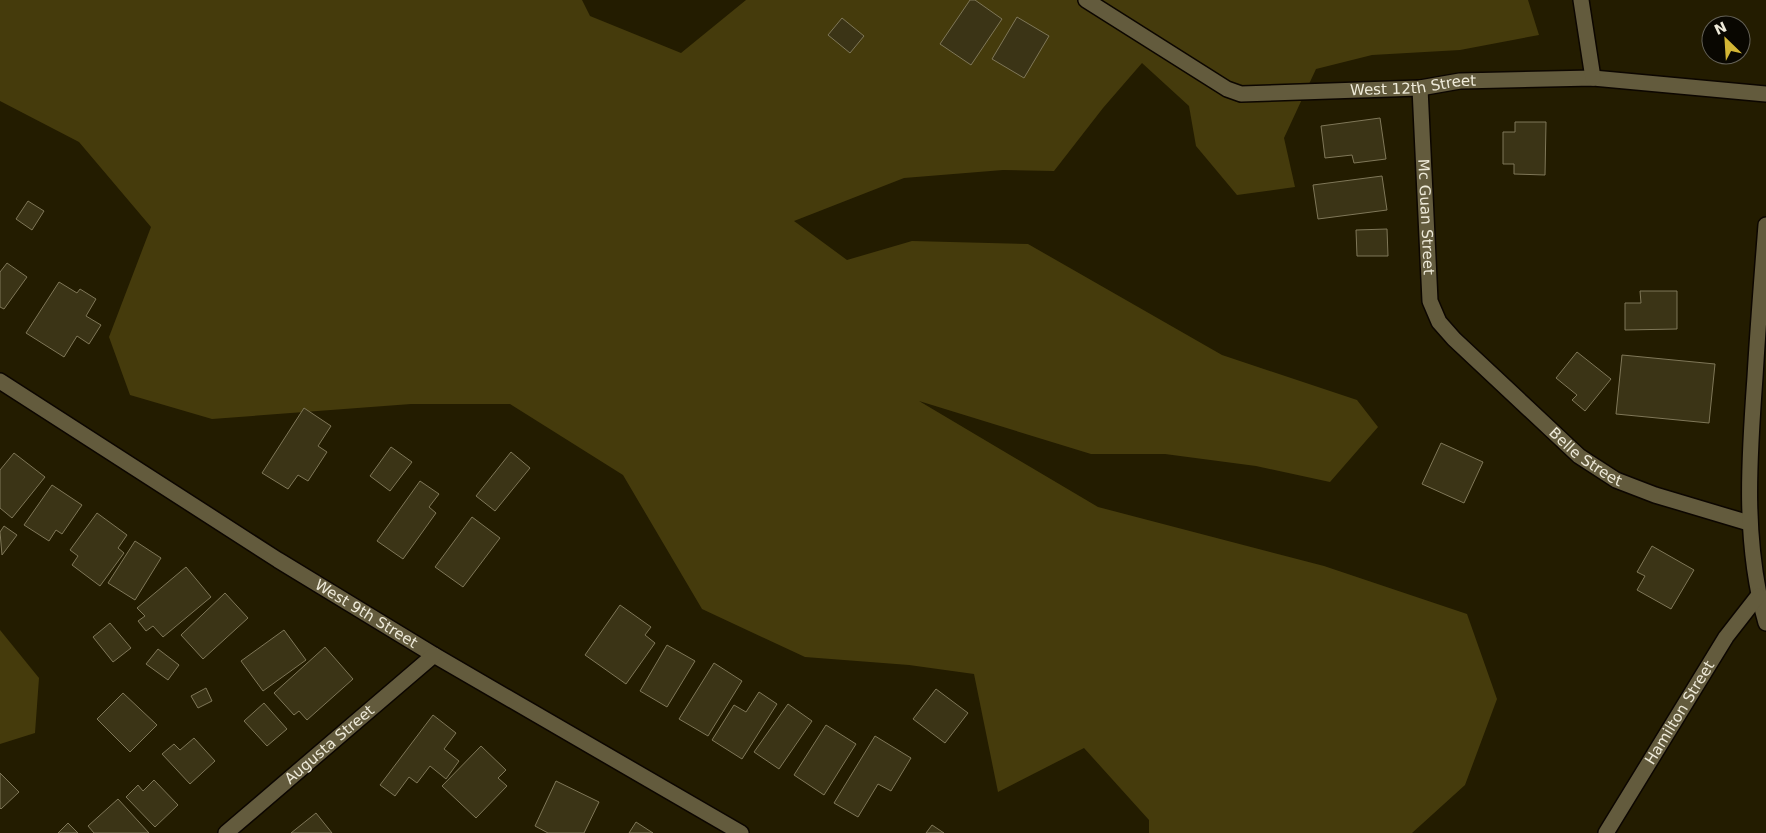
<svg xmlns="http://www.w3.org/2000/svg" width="1766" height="833" font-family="'DejaVu Sans',sans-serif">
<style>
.green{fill:#453b0c}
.building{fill:#3b3416;stroke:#7f7758}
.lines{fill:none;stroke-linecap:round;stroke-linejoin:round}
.minor-casing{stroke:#0c0600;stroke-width:18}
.minor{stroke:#635b3d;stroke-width:15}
.labels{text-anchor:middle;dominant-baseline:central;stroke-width:4;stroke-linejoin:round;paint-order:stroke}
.street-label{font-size:15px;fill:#eeead9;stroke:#090701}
</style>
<rect width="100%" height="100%" fill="#231c00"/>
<path class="green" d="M0 0H582L590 16 681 53 746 0H1528L1539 35 1460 50 1372 55 1316 69 1284 138 1295 187 1237 195 1196 146 1189 106 1142 63 1103 108 1054 171 1003 170 904 178 794 221 847 260 912 241 1028 244 1222 355 1357 400 1378 427 1330 482 1256 466 1165 454H1091L919 401 1098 507 1324 566 1467 614 1497 699 1465 785 1412 833H1149V820L1084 748 998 792 974 674 909 665 805 657 702 609 623 475 510 404H411L212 419 130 395 109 337 151 227 79 142 0 101Z
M0 630 39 678 35 733 0 744Z"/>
<path class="building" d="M970 0H975L1002 19 971 65 940 44Z
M1017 17 1049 36 1024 78 992 59Z
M842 18 864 36 850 53 828 35Z
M1380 118 1386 159 1354 163 1352 155 1325 158 1321 126Z
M1515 122H1546L1545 175 1514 174V164H1503V132H1515Z
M1382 176 1387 210 1318 219 1313 185Z
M28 201 44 211 32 230 16 219Z
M1387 229 1388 256H1357L1356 230Z
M7 263 27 277 4 309 0 307V272Z
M59 282 77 293 80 289 96 299 86 316 101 325 89 344 77 336 64 357 26 333Z
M1640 291H1677V329L1625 330V303H1641Z
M1577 352 1611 379 1585 411 1572 400 1577 395 1556 378Z
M1622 355 1715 364 1709 423 1616 414Z
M304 408 331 426 318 446 327 452 308 481 298 475 288 489 262 473Z
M1441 443 1483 462 1464 503 1422 484Z
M391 447 412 462 390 491 370 476Z
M511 452 530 468 495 511 476 496Z
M14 453 45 477 12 518 0 508V470Z
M420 481 439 494 429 507 436 513 403 559 377 541Z
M52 485 82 505 62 534 56 530 49 541 24 525Z
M97 513 127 535 118 548 124 553 100 586 72 565 78 556 70 550Z
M472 517 500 538 463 587 435 567Z
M4 526 17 535 2 555 0 532Z
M135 541 161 558 135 600 108 583Z
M1652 546 1694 570 1671 609 1637 590 1645 576 1637 572Z
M186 567 211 597 163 637 153 626 146 631 138 621 145 616 137 608Z
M225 593 248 618 203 659 181 635Z
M620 605 651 627 645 635 655 643 626 684 585 655Z
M110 623 131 648 113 662 93 637Z
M284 630 306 660 263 691 241 661Z
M667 645 695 661 667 707 640 691Z
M325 647 353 679 307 720 299 711 294 715 274 693Z
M158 649 179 665 168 680 146 664Z
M714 663 742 681 708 736 679 719Z
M206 688 212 701 198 708 191 696Z
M936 689 968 713 945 743 913 719Z
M759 692 777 704 742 759 712 740 734 705 746 712Z
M123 693 157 725 130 752 97 719Z
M264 703 287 729 267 746 244 721Z
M788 704 812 721 779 769 754 752Z
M433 715 456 733 444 749 459 761 446 779 430 766 417 783 409 777 395 796 380 785Z
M826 725 856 744 824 795 794 775Z
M875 736 911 758 891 791 878 784 858 817 834 803Z
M194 738 215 761 190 784 162 754 174 744 180 750Z
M481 746 506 770 498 778 507 786 476 818 442 786Z
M0 773 19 792 1 809 0 808Z
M154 780 178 805 155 827 126 797 138 785 143 791Z
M556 781 599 802 584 833H548L535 826Z
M118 799 149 833H94L88 826Z
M316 813 332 833H291Z
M636 822 653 833H629Z
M68 823 78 833H58Z
M932 825 944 833H926Z"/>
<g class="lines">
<g class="minor-casing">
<g id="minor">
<path id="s1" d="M1086 0 1227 89 1241 94 1420 88 1460 81 1593 78 1766 94"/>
<path d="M1581 0 1593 78"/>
<path id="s2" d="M1420 88 1430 301 1439 322 1454 339 1579 456 1616 480 1655 495 1749 523"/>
<path d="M1766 225C1762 276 1758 326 1755 377 1749 459 1743 543 1766 623"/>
<path id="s3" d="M0 381 278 560 434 655 741 833"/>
<path id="s4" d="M226 833 434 655"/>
<path id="s5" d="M1606 833 1726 637 1758 596"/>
</g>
</g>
<use href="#minor" class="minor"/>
</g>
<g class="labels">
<g class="street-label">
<text stroke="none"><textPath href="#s1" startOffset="354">West 12th Street</textPath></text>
<text stroke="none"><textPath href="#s2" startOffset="129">Mc Guan Street</textPath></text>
<text stroke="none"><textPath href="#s2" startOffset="436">Belle Street</textPath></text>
<text stroke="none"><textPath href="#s3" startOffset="434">West 9th Street</textPath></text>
<text stroke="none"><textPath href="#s5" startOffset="141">Hamilton Street</textPath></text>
<text stroke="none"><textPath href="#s4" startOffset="136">Augusta Street</textPath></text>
</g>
</g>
<g transform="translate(1726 40) rotate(335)"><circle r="24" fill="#090701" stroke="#656257"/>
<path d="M0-4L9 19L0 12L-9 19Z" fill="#d3b635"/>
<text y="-8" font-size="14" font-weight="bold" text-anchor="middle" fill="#eeead9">N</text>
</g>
</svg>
